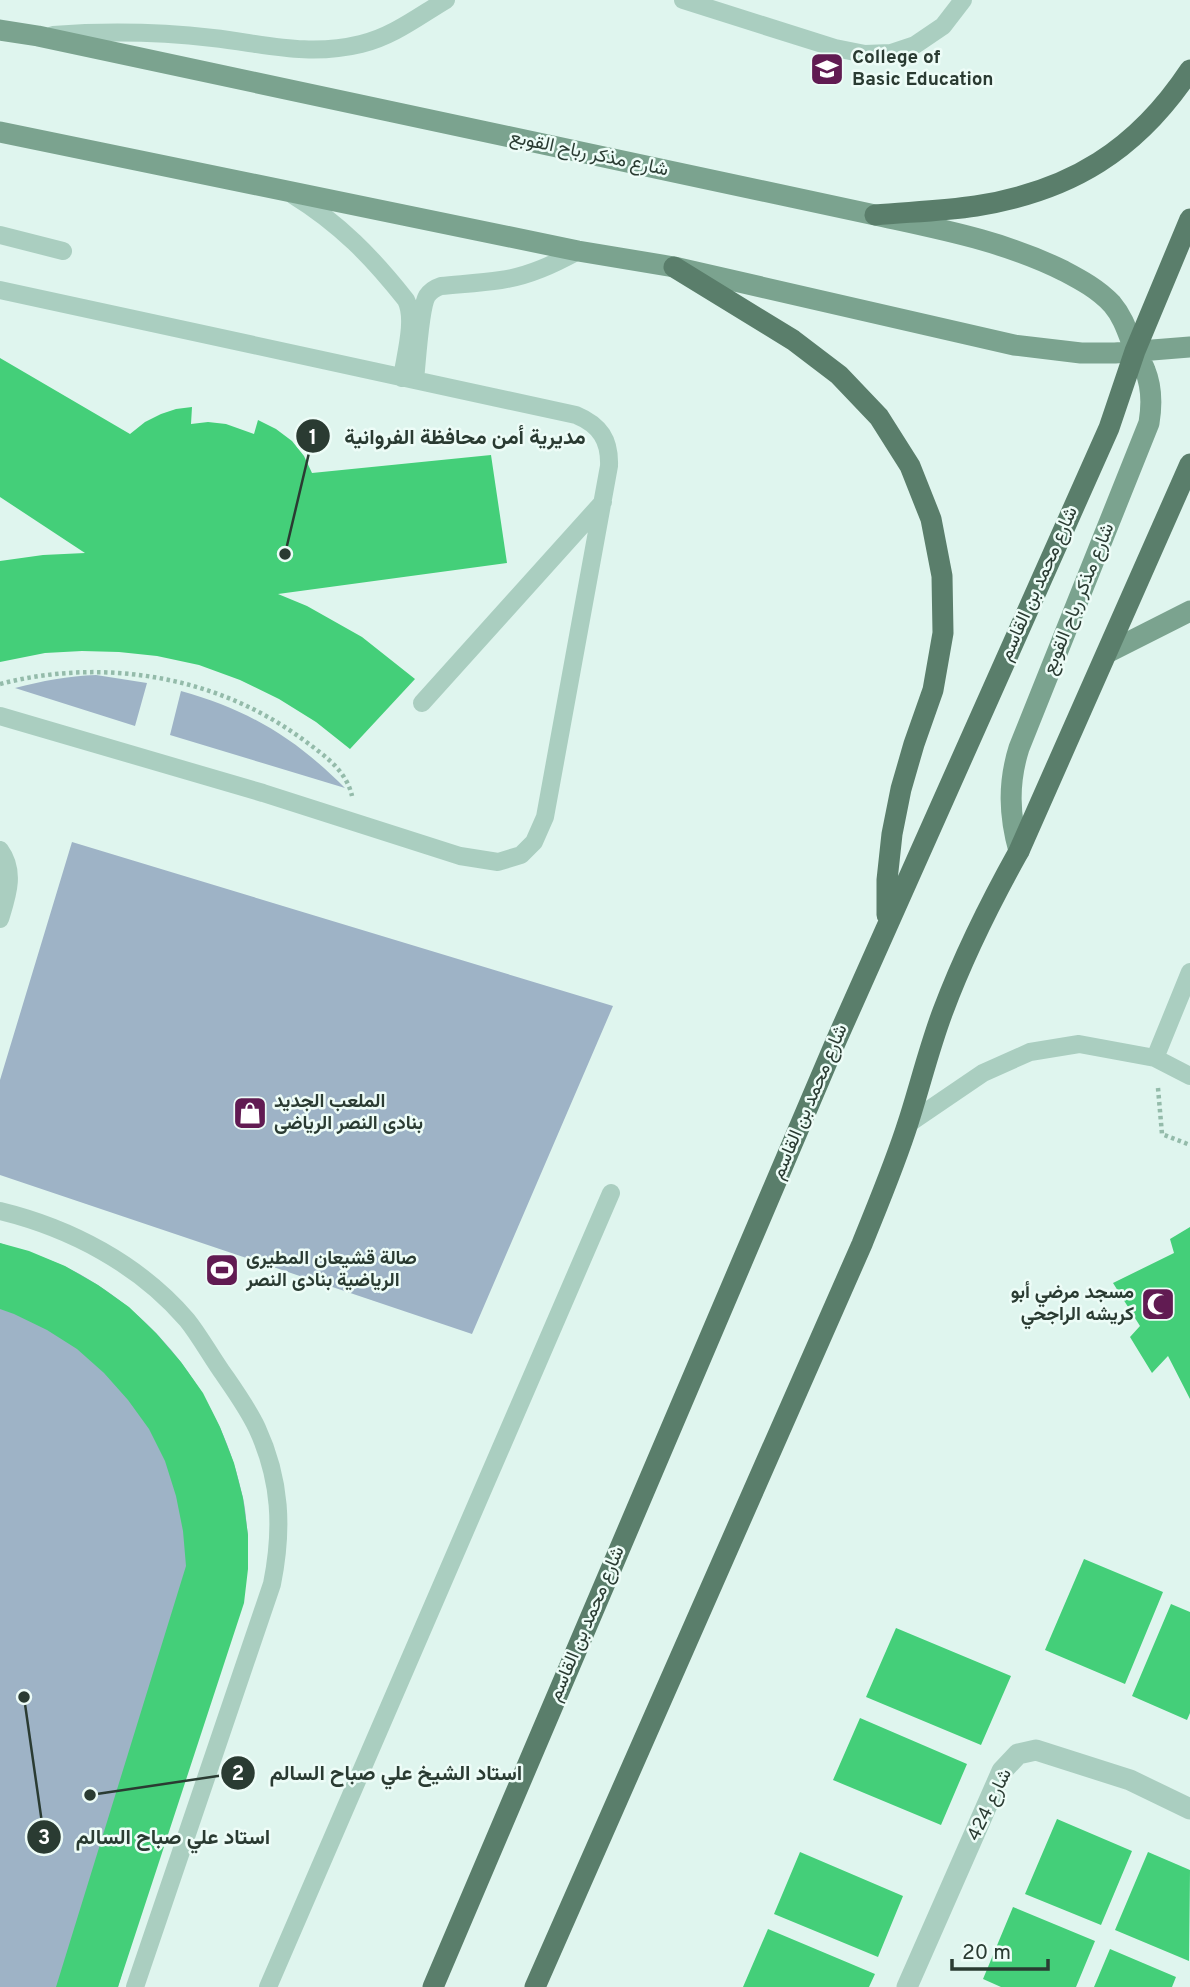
<svg xmlns="http://www.w3.org/2000/svg" width="1190" height="1987" font-family="Overpass,Vazirmatn,sans-serif">
<style>
.green{fill:#9eb3c6}
.building{fill:#44cf79}
.lines{fill:none;stroke-linecap:round;stroke-linejoin:round}
.path{stroke:#94bbaa;stroke-width:4.5;stroke-dasharray:3.5 3.5;stroke-linecap:butt}
.lane{stroke:#aacec0;stroke-width:18}
.street{stroke:#aacec0;stroke-width:21}
.secondary{stroke:#7ba38f;stroke-width:21}
.primary{stroke:#5a7e6b;stroke-width:21}
.labels{text-anchor:middle;dominant-baseline:central;stroke-width:5;stroke-linejoin:round;paint-order:stroke}
.poi-label{font-size:19px;font-weight:bold;fill:#2a3b32;stroke:#edfcf7;text-anchor:start}
.street-label{font-size:19px;fill:#2a3b32;stroke:#edfcf7}
.leader{fill:none;stroke:#2a3b32;stroke-width:2.5}
.callout-dot{fill:#2a3b32;stroke:#edfcf7;stroke-width:2.5}
.mark-label{font-size:21px;text-anchor:middle;font-weight:bold;fill:#fff}
.callout-label{font-size:21px;text-anchor:middle;font-weight:bold;fill:#2a3b32;stroke:#edfcf7;stroke-width:5;stroke-linejoin:round;paint-order:stroke}
</style>
<rect width="100%" height="100%" fill="#dff5ee"/>
<path class="green" d="M96 675 147 683 135 726 15 688C42 681 68 676 96 675Z
M181 691C249 710 295 738 345 788L170 735Z
M72 842 613 1006 472 1334 0 1175V1080Z
M0 1243C22 1251 45 1257 66 1267 156 1311 223 1399 243 1498 246 1510 246 1523 248 1535L118 1987H0Z"/>
<path class="building" d="M0 358 130 434 145 422 161 414 176 409 192 407 191 424 208 422 226 424 254 434 258 420 276 429 292 441 304 456 312 473 491 455 507 563 278 594 307 606 362 637 415 679 350 749 316 722 279 699 240 680 199 665 157 656 119 652 82 651 45 653 0 662V561L43 555 85 553 0 497Z
M1190 1227V1399L1168 1356 1152 1373 1130 1337 1140 1326 1113 1283 1174 1253 1170 1239Z
M0 1243 29 1251 65 1266 98 1285 129 1307 156 1333 181 1362 203 1393 220 1427 234 1463 243 1498 248 1535V1569L244 1603 118 1987H56L186 1566 183 1531 176 1496 165 1461 149 1429 128 1400 104 1373 77 1349 47 1330 14 1314 0 1309Z
M1084 1559 1163 1592 1125 1684 1045 1650Z
M1171 1604 1190 1612V1713L1187 1720 1132 1696Z
M896 1628 1011 1676 981 1745 866 1697Z
M860 1718 967 1764 941 1825 833 1780Z
M1057 1819 1132 1851 1101 1925 1025 1894Z
M800 1852 903 1896 878 1957 774 1914Z
M1148 1852 1190 1870 1189 1961 1115 1930Z
M1013 1907 1095 1941 1076 1987H1001L983 1979Z
M768 1929 875 1974 869 1987H743Z
M1110 1949 1176 1977 1172 1987H1094Z"/>
<g class="lines">
<path class="path" d="M0 684C104 657 218 676 305 741 325 756 346 770 352 796
M1158 1088 1162 1134 1190 1145"/>
<path class="lane" d="M683 0 835 48 865 54 891 53 915 45 943 26 963 0
M53 35C107 31 160 32 213 38 266 44 308 57 361 44 392 37 419 16 446 0
M293 195C340 224 372 257 406 300 416 319 405 356 402 378
M0 235 63 251
M0 290 576 415C600 425 610 440 609 466L545 817 534 842 521 855 498 862 460 856 263 793 0 716
M415 380C417 363 420 308 427 296 431 290 435 288 441 286 461 284 481 283 501 280 529 276 554 264 578 251
M422 703 603 502
M0 850C16 872 7 896 0 919
M1155 1058 1190 972
M908 1124 983 1073 1030 1052 1079 1044 1155 1058 1190 1076
M0 1211C70 1228 139 1264 187 1320 199 1335 209 1353 220 1369 233 1388 247 1407 257 1428 281 1480 283 1529 272 1584L135 1987
M268 1987 611 1193"/>
<path class="street" d="M907 1987 1002 1771 1018 1754 1036 1750 1130 1780 1190 1809"/>
<path class="secondary" d="M0 30 38 36 875 215C939 229 1004 241 1064 271 1081 280 1098 289 1112 304 1124 318 1128 334 1135 351 1138 358 1143 364 1145 370 1152 387 1152 405 1149 423L1019 748C1008 783 1009 815 1019 851
M0 132 578 251 674 267 1014 345 1081 353H1115L1190 347
M1107 653 1190 611"/>
<path class="primary" d="M875 215C908 212 943 211 976 206 1071 191 1137 150 1190 70
M674 267 793 340 839 375 879 417 910 466 931 519 942 576 943 633 933 690 914 744 901 789 892 834 887 880V915
M433 1987 836 1041 1109 428 1135 351 1190 219
M535 1987 862 1244C878 1204 895 1164 908 1123 920 1086 929 1048 943 1011 964 955 990 903 1019 851L1190 464"/>
</g>
<defs>
<g id="school-square" transform="scale(1.75)"><rect x="-9" y="-9" width="18" height="18" rx="4" fill="#611b52" stroke="#edfcf7"/><path d="M0-5L7-2L0 1L-7-2ZM-4 1L0 2.5L4 1V4Q0 6-4 4Z" fill="#fff"/></g>
<g id="shop-square" transform="scale(1.75)"><rect x="-9" y="-9" width="18" height="18" rx="4" fill="#611b52" stroke="#edfcf7"/><path d="M-5-2.5h2.3a2.7 3.5 0 0 1 5.4 0H5L5.5 6h-11ZM-1.5-2.5h3a1.5 2.3 0 0 0-3 0Z" fill="#fff"/></g>
<g id="stadium-square" transform="scale(1.75)"><rect x="-9" y="-9" width="18" height="18" rx="4" fill="#611b52" stroke="#edfcf7"/><path d="M0-5a6.5 5 0 1 0 0 10a6.5 5 0 1 0 0-10ZM-3.5-1.8h7v3.6h-7Z" fill="#fff"/></g>
<g id="mosque-square" transform="scale(1.75)"><rect x="-9" y="-9" width="18" height="18" rx="4" fill="#611b52" stroke="#edfcf7"/><path d="M3.5-4.9A6 6 0 1 0 3.5 4.9A5 5 0 1 1 3.5-4.9Z" fill="#fff"/></g>
</defs>
<g fill-rule="evenodd">
<use href="#school-square" x="827" y="69"/>
<use href="#shop-square" x="250" y="1113"/>
<use href="#stadium-square" x="222" y="1270"/>
<use href="#mosque-square" x="1158" y="1304"/>
</g>
<g class="labels">
<g class="poi-label">
<text x="852" y="58">College of<tspan x="852" dy="22">Basic Education</tspan></text>
<text x="274" y="1102">الملعب الجديد<tspan x="274" dy="22">بنادى النصر الرياضى</tspan></text>
<text x="246" y="1259">صالة قشيعان المطيرى<tspan x="246" dy="22">الرياضية بنادى النصر</tspan></text>
<text x="1134" y="1293" text-anchor="end">مسجد مرضي أبو<tspan x="1134" dy="22">كريشه الراجحي</tspan></text>
</g>
<g class="street-label">
<text transform="translate(589 154) rotate(12)">شارع مذكر رباح القوبع</text>
<text transform="translate(1039 584) rotate(-66)">شارع محمد بن القاسم</text>
<text transform="translate(1079 599) rotate(-68)">شارع مذكر رباح القوبع</text>
<text transform="translate(810 1102) rotate(-67)">شارع محمد بن القاسم</text>
<text transform="translate(587 1624) rotate(-67)">شارع محمد بن القاسم</text>
<text transform="translate(990 1805) rotate(-64)">شارع 424</text>
</g>
</g>
<path class="leader" d="M285 554L313 436M90 1795L238 1773M24 1697L44 1837"/>
<g class="callout-dot">
<circle cx="285" cy="554" r="7"/>
<circle cx="90" cy="1795" r="7"/>
<circle cx="24" cy="1697" r="7"/>
<circle cx="313" cy="436" r="18"/>
<circle cx="238" cy="1773" r="18"/>
<circle cx="44" cy="1837" r="18"/>
</g>
<g class="mark-label">
<text x="313" y="444">1</text>
<text x="238" y="1780">2</text>
<text x="44" y="1844">3</text>
</g>
<g class="callout-label">
<text x="465" y="444">مديرية أمن محافظة الفروانية</text>
<text x="396" y="1780">استاد الشيخ علي صباح السالم</text>
<text x="173" y="1844">استاد علي صباح السالم</text>
</g>
<path d="M952 1959v10h96v-10" fill="none" stroke="#2a3b32" stroke-width="3.5"/>
<text x="962" y="1959" font-size="21" fill="#2a3b32" stroke="#edfcf7" stroke-width="5" paint-order="stroke">20 m</text>
</svg>
